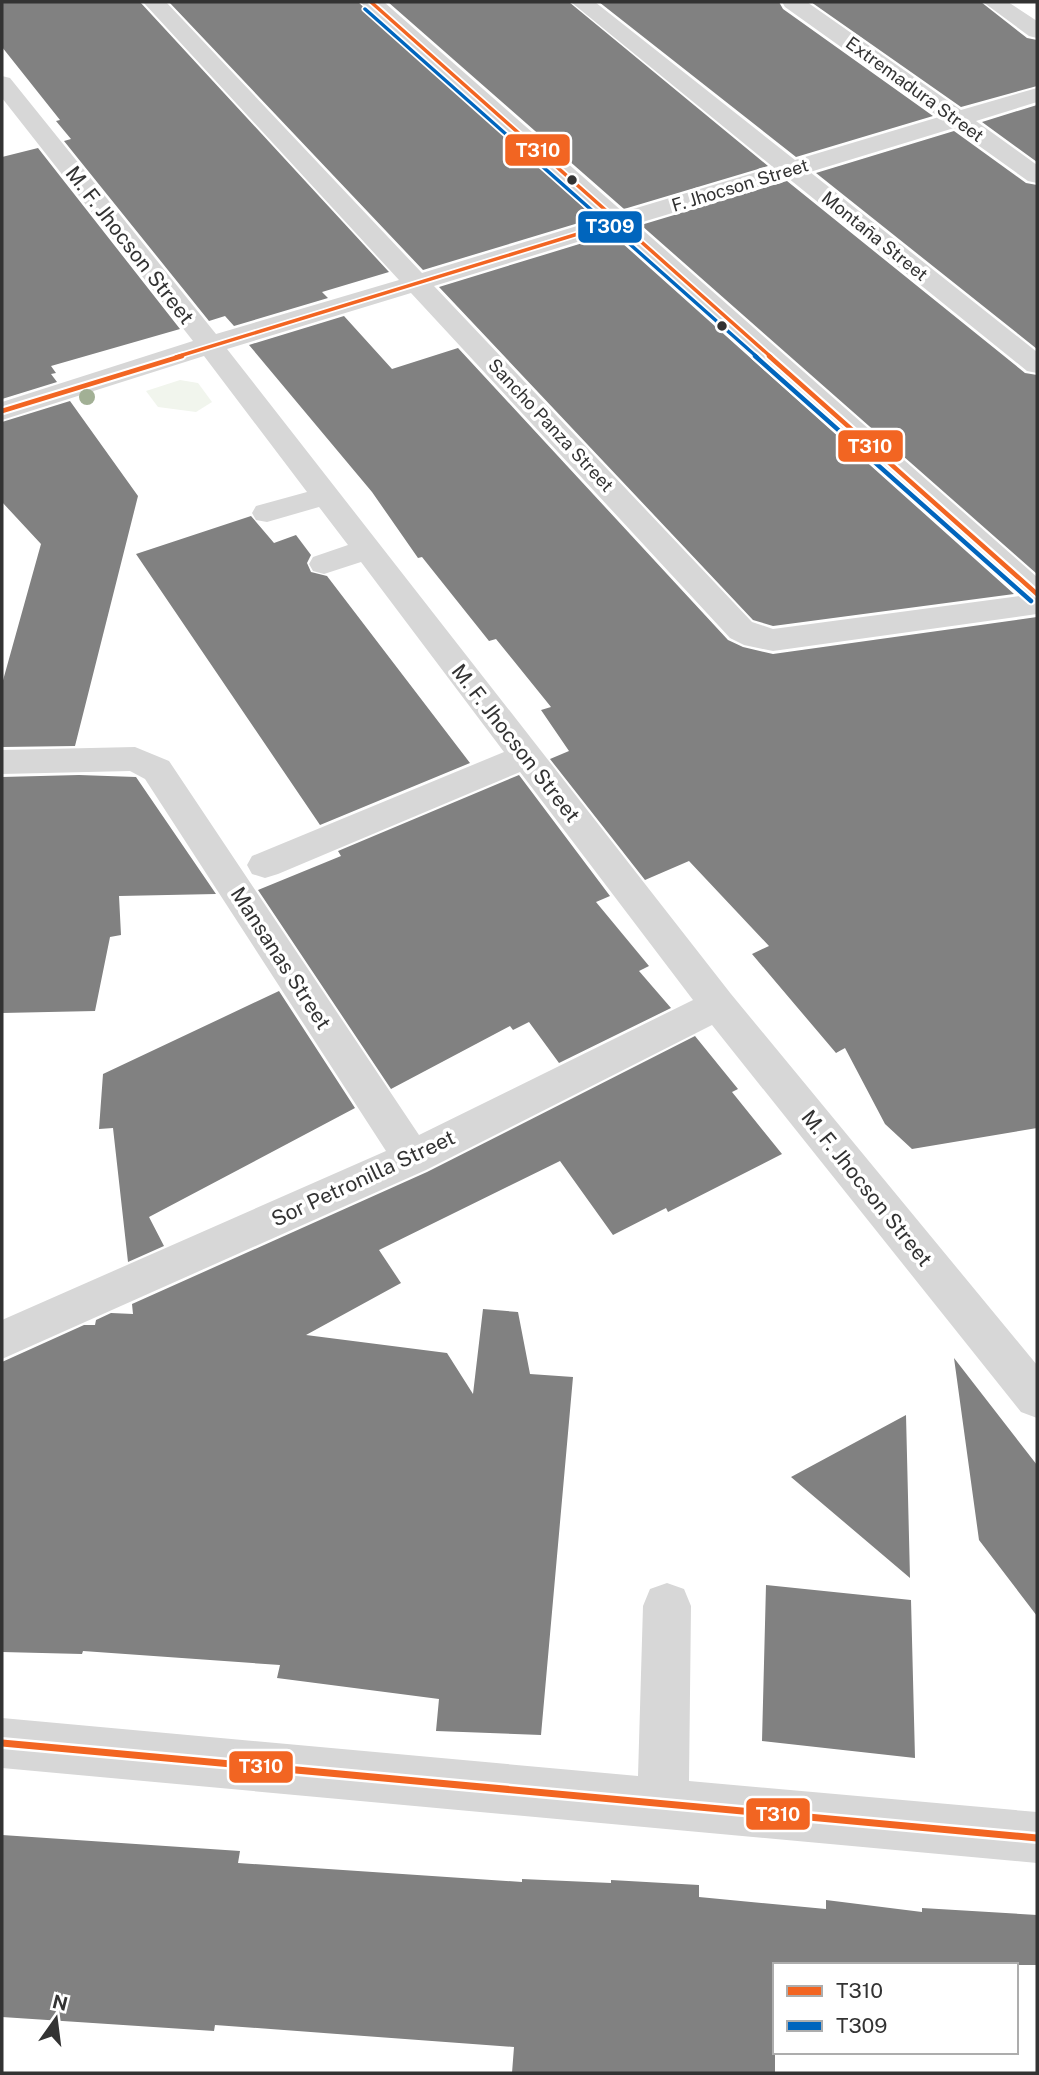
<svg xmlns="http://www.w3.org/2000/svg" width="1039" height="2075" font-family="'Public Sans',sans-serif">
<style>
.green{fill:#f1f5ed}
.building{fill:#818181}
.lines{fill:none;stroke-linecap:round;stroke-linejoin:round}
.minor{fill:#d7d7d7;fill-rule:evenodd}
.bus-1-far2-casing{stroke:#fff;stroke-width:7}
.bus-1-far1-casing{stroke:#fff;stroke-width:9}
.bus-1-casing{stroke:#fff;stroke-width:12}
.bus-2-far1-casing{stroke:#fff;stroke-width:7}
.bus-2-casing{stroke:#fff;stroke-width:9}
.bus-1-far2{stroke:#f26522;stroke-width:3.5}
.bus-1-far1{stroke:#f26522;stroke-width:4.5}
.bus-1{stroke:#f26522;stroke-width:7}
.bus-2-far1{stroke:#0065bd;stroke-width:3.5}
.bus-2{stroke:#0065bd;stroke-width:4.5}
.tree{fill:#a2b095}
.bus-dot{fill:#333;stroke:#fff;stroke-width:2.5}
.labels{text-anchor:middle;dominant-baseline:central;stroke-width:7;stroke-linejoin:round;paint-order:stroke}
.far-street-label{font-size:18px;fill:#333;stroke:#fff}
.street-label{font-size:21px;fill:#333;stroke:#fff}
.line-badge{stroke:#fff;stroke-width:2.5}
.badge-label{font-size:19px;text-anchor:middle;font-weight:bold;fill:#fff}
</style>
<rect width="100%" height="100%" fill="#fff"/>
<path class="green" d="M180 380 198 383 212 402 196 412 158 407 146 391Z"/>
<path class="building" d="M2 2H140L389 272 322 292 328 298 234 326 225 316 209 321 64 141 71 139 56 121 60 120 2 47Z
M169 2H358L595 218 423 270Z
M388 2H569L768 166 624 209Z
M599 2H779L783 9 933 116 796 157Z
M811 2H981L1027 38 1037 40V86L961 107Z
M1037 105V162L982 122Z
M954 131 1026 183 1037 185V349L816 173Z
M38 148 180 329 51 366 56 373 51 374 57 382 2 399V157Z
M787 181 1025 373 1037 375V574L641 225Z
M612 234 1014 594 773 626 753 620 439 287Z
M344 316 392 369 458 348 728 640 743 647 773 654 1037 617V1128L912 1149 885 1124 845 1048 836 1053 752 954 769 946 689 861 645 880 550 759 569 751 541 710 551 707 496 639 489 641 422 557 418 558 372 492 249 345Z
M70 401 138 496 75 746 2 747V684L41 544 2 502V422Z
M251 516 274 543 296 535 311 555 307 563 311 572 327 576 470 763 320 825 136 554Z
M79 775 136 777 216 894 119 896 121 935 110 937 95 1011 2 1013V777Z
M519 775 610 896 596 902 649 966 639 971 671 1008 559 1063 529 1022 513 1030 510 1026 391 1089 258 890 341 856 338 851Z
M279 991 355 1108 149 1217 164 1246 128 1262 113 1128 99 1129 103 1074Z
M695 1036 738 1089 732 1092 782 1154 668 1212 666 1208 613 1235 560 1161 379 1250 401 1283 306 1335 447 1353 473 1394 483 1309 518 1312 530 1374 573 1377 541 1735 436 1731 439 1699 277 1678 280 1665 83 1651 82 1654 2 1652V1362L84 1325H95L96 1320 111 1313 133 1314 132 1304 427 1172Z
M954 1358 1037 1465V1616L979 1540Z
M906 1415 910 1578 791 1477Z
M766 1585 911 1600 915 1758 762 1741Z
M2 1835 240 1851 238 1863 522 1882V1879L611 1883V1880L699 1885V1897L826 1909V1900L922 1912V1908L1037 1915V1965H775V2073H512L514 2047 215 2025 214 2031 2 2017Z"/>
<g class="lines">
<path class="minor" d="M143 2H166L422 273 600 219 360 2H384L623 212 773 167 571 2H595L795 160 939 117 785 7 782 2H807L961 110 1037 88V102L976 121 1037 165V183L1028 181 954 128 810 172 1037 352V373L1027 371 788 178 636 224 1037 577V614L773 651 744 645 730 638 411 293 227 349 731 994 1037 1365V1418L1021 1412 712 1025 426 1170 2 1359V1320L386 1151 145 779 130 771 2 774V750L135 747 169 761 419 1135 693 1000 520 772 278 874 265 878 252 874 247 865 252 856 504 752 361 562 324 574 313 571 309 564 313 557 348 545 319 507 267 522 256 520 252 513 256 506 307 492 204 356 2 420V402L193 341 2 98V76L10 78 216 334 399 280ZM613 231 1020 596 773 629 752 622 434 286Z
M983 2H1008L1037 21V38L1029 36Z
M667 1583 684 1589 691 1606 689 1781 1037 1812V1863L2 1768V1718L638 1776 643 1606 650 1589Z"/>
<g class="bus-1-far2-casing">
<path id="bus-1-far2" d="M371 2 771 357
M176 357 617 222"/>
</g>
<g class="bus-1-far1-casing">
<path id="bus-1-far1" d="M769 356 1037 594
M2 411 182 356"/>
</g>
<g class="bus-1-casing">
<path id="bus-1" d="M2 1743 1037 1838"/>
</g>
<g class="bus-2-far1-casing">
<path id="bus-2-far1" d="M365 9 757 357"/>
</g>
<g class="bus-2-casing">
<path id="bus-2" d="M755 356 1031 601"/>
</g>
<use href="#bus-1-far2" class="bus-1-far2"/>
<use href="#bus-1-far1" class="bus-1-far1"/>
<use href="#bus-1" class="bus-1"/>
<use href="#bus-2-far1" class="bus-2-far1"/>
<use href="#bus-2" class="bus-2"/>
</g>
<circle class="tree" cx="87" cy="397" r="8"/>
<g class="bus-dot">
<circle cx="572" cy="180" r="6"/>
<circle cx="722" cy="326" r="6"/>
</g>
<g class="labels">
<g class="far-street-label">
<text transform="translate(915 89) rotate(36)">Extremadura Street</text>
<text transform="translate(740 185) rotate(-17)">F. Jhocson Street</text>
<text transform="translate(875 236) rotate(39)">Montaña Street</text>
<text transform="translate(551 425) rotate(47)">Sancho Panza Street</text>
</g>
<g class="street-label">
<text transform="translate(130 245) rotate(52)">M. F. Jhocson Street</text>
<text transform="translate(516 743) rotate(52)">M. F. Jhocson Street</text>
<text transform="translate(281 958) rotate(57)">Mansanas Street</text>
<text transform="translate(363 1178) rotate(-25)">Sor Petronilla Street</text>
<text transform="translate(867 1188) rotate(51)">M. F. Jhocson Street</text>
</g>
</g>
<g class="line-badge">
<rect x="504" y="133" width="67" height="34" rx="7" fill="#f26522"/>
<rect x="577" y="210" width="66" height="34" rx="7" fill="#0065bd"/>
<rect x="837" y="429" width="67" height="34" rx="7" fill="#f26522"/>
<rect x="228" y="1750" width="66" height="34" rx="7" fill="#f26522"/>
<rect x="745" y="1797" width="66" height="34" rx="7" fill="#f26522"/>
</g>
<g class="badge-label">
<text x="538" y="157">T310</text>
<text x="610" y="233">T309</text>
<text x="870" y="453">T310</text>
<text x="261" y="1773">T310</text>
<text x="778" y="1821">T310</text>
</g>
<rect width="1039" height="2075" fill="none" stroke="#333333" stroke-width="7"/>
<rect x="773" y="1963" width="245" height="91" fill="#ffffff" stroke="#adadad" stroke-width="2"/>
<rect x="787" y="1986" width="35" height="10" fill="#f26522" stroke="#adadad" stroke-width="2"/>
<text x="836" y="1998" font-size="21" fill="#333333">T310</text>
<rect x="787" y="2021" width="35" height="10" fill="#0065bd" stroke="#adadad" stroke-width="2"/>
<text x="836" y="2033" font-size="21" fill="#333333">T309</text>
<g transform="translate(56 2019) rotate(14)" stroke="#ffffff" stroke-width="5" paint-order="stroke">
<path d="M0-5L12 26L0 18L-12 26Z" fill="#333333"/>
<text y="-10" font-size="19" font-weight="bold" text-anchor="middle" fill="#333333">N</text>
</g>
</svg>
